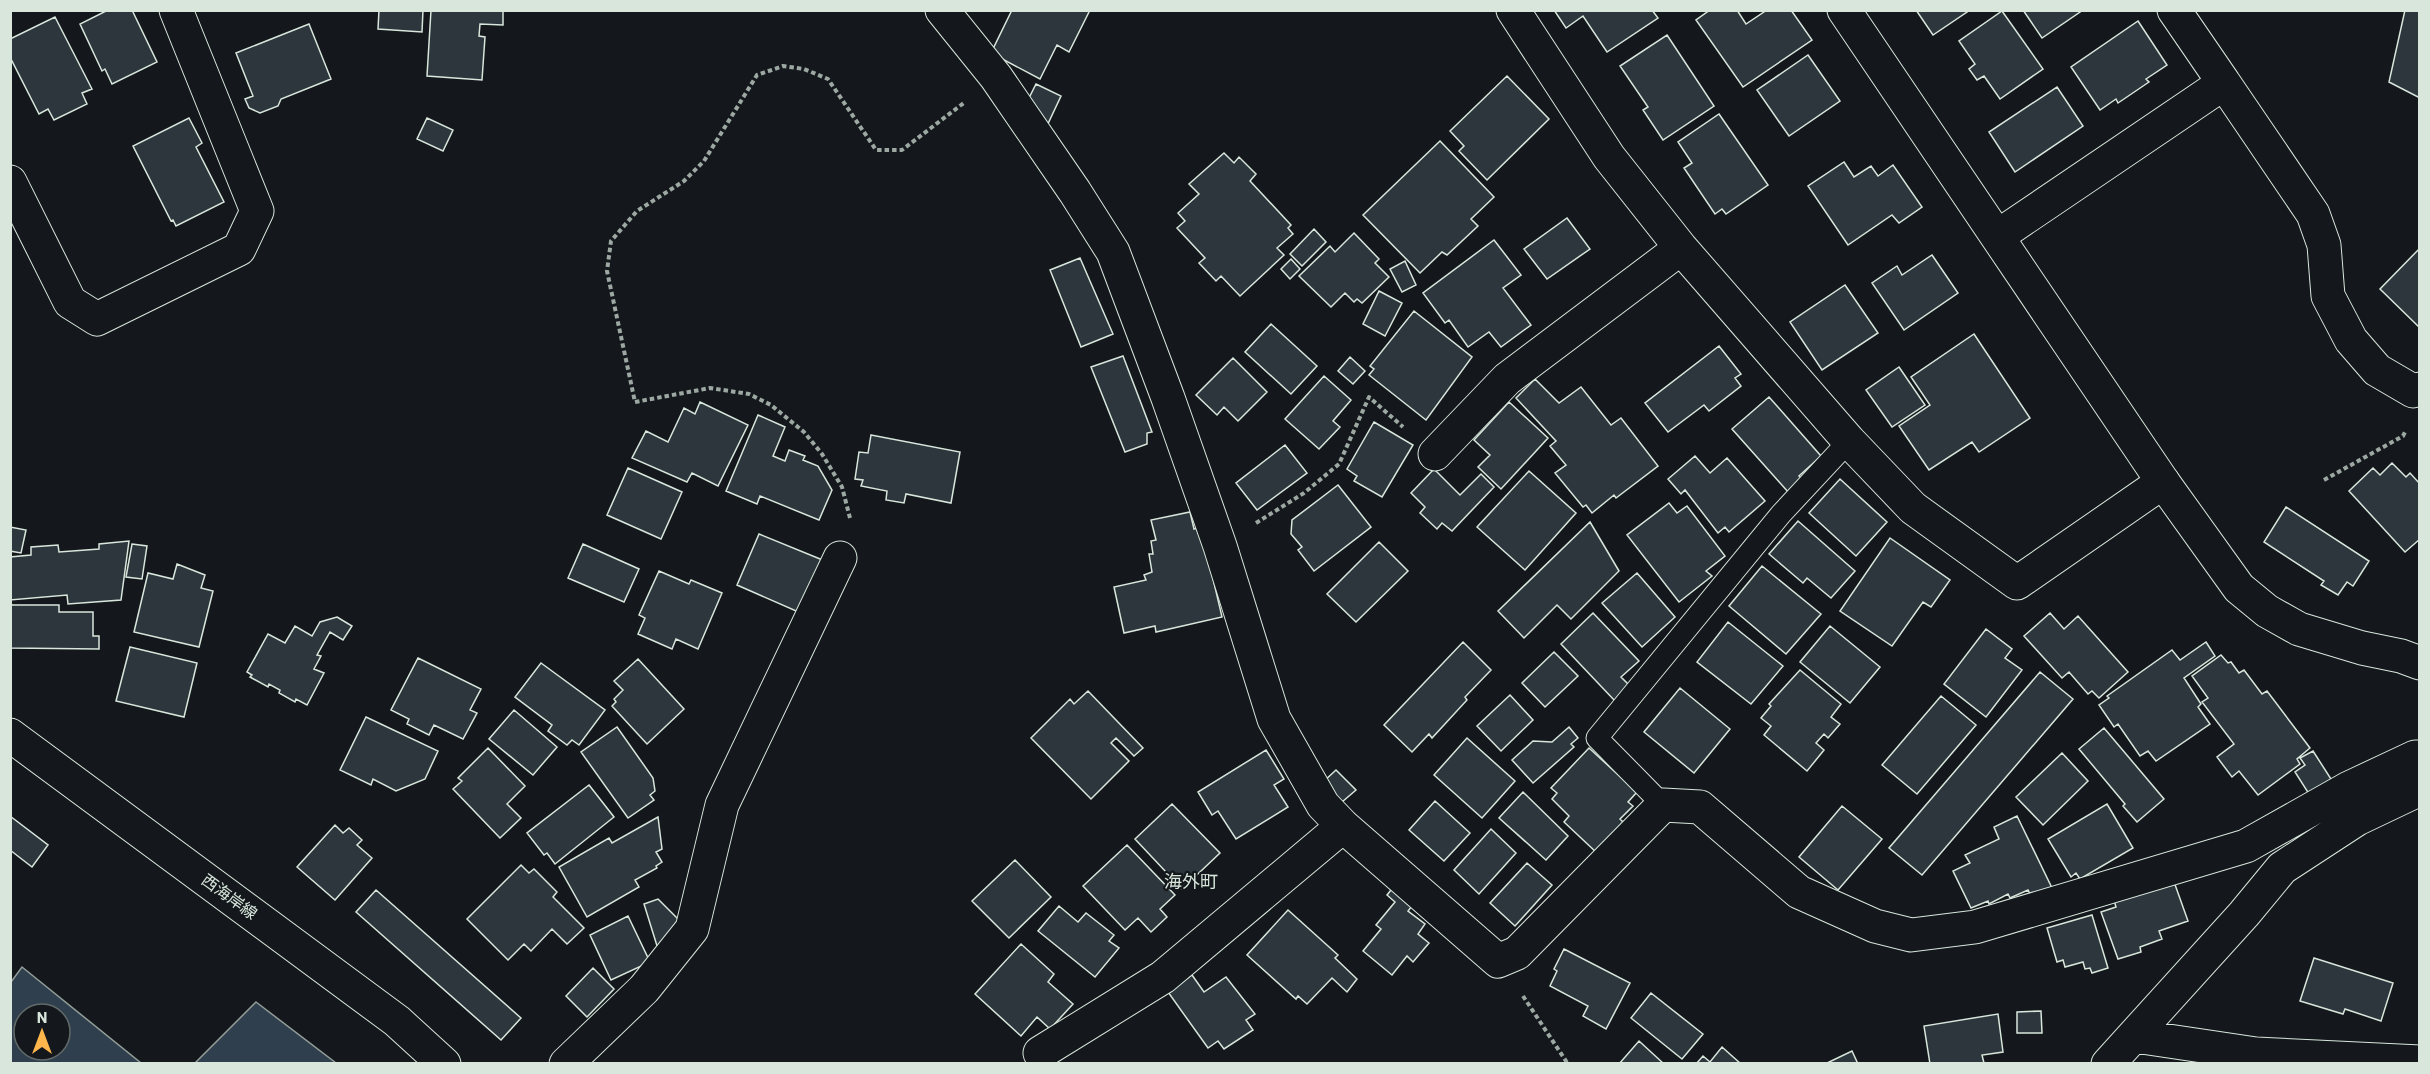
<svg xmlns="http://www.w3.org/2000/svg" width="2430" height="1074" font-family="Barlow,'Noto Sans JP',sans-serif">
<style>
.water{fill:#2f3f4d;stroke:#939e99;stroke-width:1.5;fill-rule:evenodd}
.building{fill:#2c363c;stroke:#d8e6dc;stroke-width:1.5}
.lines{fill:none;stroke-linecap:round;stroke-linejoin:round}
.lane-casing{stroke:#d8e6dc;stroke-width:23}
.street-casing{stroke:#d8e6dc;stroke-width:35}
.secondary-casing{stroke:#d8e6dc;stroke-width:35}
.path{stroke:#9da8a2;stroke-width:4;stroke-dasharray:4.5 3;stroke-linecap:butt}
.lane{stroke:#14181c;stroke-width:21}
.street{stroke:#14181c;stroke-width:33}
.secondary{stroke:#14181c;stroke-width:33}
.labels{text-anchor:middle;dominant-baseline:central;stroke-width:4.5;stroke-linejoin:round;paint-order:stroke}
.street-label{font-size:16px;fill:#d8e6dc;stroke:#14181c}
.neighbourhood-label{font-size:18px;fill:#d8e6dc;stroke:#14181c}
</style>
<rect width="100%" height="100%" fill="#14181c"/>
<path class="water" d="M22 967 141 1063H11V982ZM24 1014H60V1050H24Z
M256 1002 336 1063H195Z"/>
<path class="building" d="M108 10H136L133 12 157 62 112 84 105 69 102 71 80 24Z
M379 10H423L422 32 378 29Z
M431 10H503V25L480 24 479 36 485 37 482 80 427 76Z
M1012 10H1086L1089 12 1069 52 1057 45 1040 79 991 53Z
M1554 10H1652L1658 18 1607 52 1583 16 1566 28Z
M1710 10H1737L1746 24 1767 10H1791L1812 40 1743 87 1696 20Z
M1916 10H1970L1933 35Z
M2023 10H2083L2042 38Z
M2405 10H2420V98L2389 82Z
M2002 11 2043 69 2000 99 1984 76 1977 80 1969 69 1975 64 1959 41Z
M55 17 92 89 82 93 87 104 54 120 48 109 39 114 10 57V39Z
M2138 21 2167 65 2146 79 2149 82 2118 103 2116 99 2100 110 2071 67Z
M309 24 331 79 281 99 278 106 260 113 249 108 245 99 253 96 236 53Z
M1667 35 1714 106 1663 140 1643 110 1648 107 1620 66Z
M1808 55 1840 101 1789 136 1757 90Z
M1507 76 1549 119 1487 180 1459 151 1464 146 1450 131Z
M1036 84 1061 96 1045 130 1026 104Z
M2057 87 2083 126 2015 172 1989 132Z
M1719 114 1768 185 1726 214 1722 209 1715 214 1684 168 1692 163 1678 142Z
M189 118 202 143 196 147 224 202 176 226 173 220 171 221 133 146Z
M427 118 453 130 443 151 417 139Z
M1440 141 1494 197 1471 219 1478 226 1447 255 1442 252 1420 273 1363 215Z
M1224 153 1234 163 1239 157 1256 174 1250 181 1291 225 1288 228 1293 234 1277 248 1284 255 1240 296 1221 276 1216 281 1199 263 1205 258 1177 228 1185 221 1178 213 1199 194 1189 184Z
M1844 162 1854 177 1871 166 1878 176 1893 165 1922 207 1899 223 1892 215 1848 245 1808 186Z
M1567 218 1590 249 1547 279 1524 249Z
M1314 229 1326 242 1302 266 1290 254Z
M1354 233 1379 259 1375 263 1389 277 1362 303 1357 299 1354 302 1345 293 1331 307 1299 276 1330 246 1335 252Z
M1494 240 1521 275 1503 288 1531 325 1501 347 1489 332 1468 347 1449 320 1445 323 1423 293Z
M2420 248V328L2380 289Z
M1932 255 1958 293 1904 330 1872 283 1897 266 1902 275Z
M1080 258 1113 334 1081 347 1050 270Z
M1291 259 1300 269 1290 279 1281 269Z
M1405 261 1416 285 1402 292 1390 269Z
M1845 285 1878 333 1822 370 1790 322Z
M1379 291 1402 303 1385 336 1363 324Z
M1414 311 1472 357 1426 420 1369 375 1374 369 1370 366Z
M1271 324 1317 366 1291 394 1245 352Z
M1974 334 2030 418 1979 452 1972 442 1929 470 1899 426 1930 405 1911 377Z
M1719 346 1741 374 1735 378 1741 386 1709 411 1704 405 1668 432 1645 403Z
M1123 356 1152 432 1147 433V444L1125 452 1091 367Z
M1350 357 1365 371 1353 384 1338 371Z
M1233 358 1267 392 1238 421 1224 407 1217 415 1196 395Z
M1899 367 1925 405 1892 427 1866 390Z
M1324 376 1351 400 1333 421 1340 427 1319 449 1285 419Z
M1535 379 1559 403 1581 387 1611 425 1621 418 1658 466 1616 498 1614 495 1592 513 1586 505 1583 507 1555 473 1566 465 1550 446 1556 441 1516 398Z
M1769 397 1821 456 1799 476 1804 480 1789 493 1732 429Z
M700 402 748 425 718 486 692 473 687 482 632 458 646 431 668 442 684 408 695 414Z
M1509 402 1548 438 1501 489 1478 467 1490 455 1474 440Z
M758 415 785 427 773 456 785 461 789 450 805 456 803 460 818 466 832 490 819 520 760 496 757 504 726 491Z
M1374 422 1413 445 1382 497 1354 481 1357 476 1347 469Z
M871 435 960 452 951 503 906 494 904 503 886 500 887 491 861 486 863 480 855 479 859 452 868 453Z
M1285 445 1307 473 1257 510 1236 483Z
M1695 456 1710 473 1727 458 1765 501 1729 532 1725 527 1718 533 1685 490 1681 494 1668 479Z
M2392 463 2406 477 2410 473 2420 484V539L2405 552 2349 491 2373 468 2380 475Z
M628 468 682 492 661 539 607 515Z
M1434 469 1460 495 1481 474 1494 487 1452 531 1442 523 1437 529 1420 513 1425 507 1411 493Z
M1529 471 1576 513 1525 570 1477 527Z
M1840 479 1887 522 1856 556 1809 513Z
M1338 485 1371 527 1314 571 1298 550 1302 547 1291 534 1292 520Z
M1669 503 1677 513 1687 506 1725 556 1706 571 1712 576 1679 602 1627 535Z
M2286 507 2369 561 2353 586 2347 582 2338 595 2321 585 2324 581 2264 542Z
M1190 512 1194 529 1201 527 1222 617 1156 632 1155 626 1124 633 1114 587 1146 580 1144 575 1152 572 1149 554H1153L1151 541 1156 540 1151 520Z
M1798 521 1855 571 1831 598 1807 578 1803 583 1769 554Z
M1590 522 1619 571 1571 619 1557 605 1524 638 1498 611Z
M10 527 26 530 21 553 10 551Z
M759 534 825 561 803 614 737 585Z
M1890 538 1950 580 1931 607 1923 602 1892 646 1840 611Z
M129 541 121 600 68 604 67 595 10 600V557L31 555V547L58 545 59 552 99 549V544Z
M1379 542 1408 571 1356 622 1327 594Z
M132 544 147 546 142 579 126 577Z
M583 544 639 569 624 602 568 578Z
M177 564 205 575 201 588 213 591 199 647 134 632 148 573 173 579Z
M1762 566 1821 614 1786 654 1729 606Z
M659 571 689 584 691 580 722 593 698 649 676 639 672 649 638 634 645 618 639 615Z
M1637 573 1675 617 1642 647 1602 603Z
M10 602 12 605H59V612H93V636H99V649L10 648Z
M1593 613 1639 661 1621 677 1631 687 1615 701 1561 644Z
M2050 613 2064 629 2078 616 2128 672 2099 698 2092 691 2088 694 2069 672 2062 678 2024 636Z
M337 617 352 626 343 640 330 632 317 655 321 656 314 669 324 673 307 705 296 699 295 702 279 693 280 690 269 684 268 687 250 677 252 675 247 672 268 634 285 643 295 626 312 636 320 622Z
M1728 622 1783 666 1751 704 1697 662Z
M1830 626 1880 667 1850 703 1800 662Z
M1986 629 2012 649 2005 658 2022 670 1986 717 1944 684Z
M1463 642 1491 670 1465 697 1467 700 1432 738 1429 734 1412 752 1384 725Z
M2206 642 2215 656 2184 678 2201 704 2198 707 2210 724 2156 761 2148 751 2140 756 2118 724 2114 727 2099 705 2109 698 2107 696 2172 650 2180 660Z
M130 647 197 663 184 717 116 701Z
M1554 652 1578 676 1545 707 1522 683Z
M2221 655 2228 663 2231 662 2239 673 2244 670 2262 694 2267 691 2310 748 2297 759 2300 764 2258 795 2239 771 2232 777 2217 757 2234 744 2202 702 2208 698 2192 676Z
M418 658 481 689 470 710 477 713 463 739 434 725 429 735 407 724 409 719 391 710Z
M638 659 684 709 647 744 612 706 616 702 614 699 623 690 614 681Z
M541 663 605 710 579 745 572 740 567 745 548 731 552 725 515 697Z
M1800 670 1841 704 1831 717 1840 724 1828 738 1824 734 1816 743 1824 750 1807 771 1764 735 1771 726 1761 718 1771 706 1769 704Z
M2040 672 2073 699 1922 875 1889 848Z
M1680 688 1730 729 1694 773 1644 732Z
M1088 691 1143 748 1134 756 1116 738 1111 743 1129 761 1091 799 1031 738 1070 699 1074 704Z
M1510 695 1533 720 1501 751 1477 726Z
M1941 696 1976 725 1917 794 1882 765Z
M514 710 557 747 533 775 489 739Z
M366 717 438 751 425 779 396 791 373 779 371 785 340 770Z
M617 727 653 778 655 791 650 795 654 800 628 818 581 752Z
M1569 727 1578 738 1571 744 1574 747 1533 783 1512 760 1533 741 1552 742Z
M2104 728 2164 799 2137 822 2123 806 2125 804 2079 749Z
M1467 738 1515 781 1482 818 1434 775Z
M488 748 525 786 507 804 521 818 500 838 453 789 462 781 458 778Z
M1589 748 1637 792 1628 802 1633 806 1620 819 1625 824 1597 853 1564 822 1569 816 1552 799 1557 793 1551 788Z
M1266 750 1284 779 1274 785 1288 807 1236 839 1218 811 1212 815 1198 792Z
M2313 751 2331 779 2309 794 2295 772 2305 765 2300 758Z
M2062 753 2088 781 2043 825 2016 797Z
M1336 770 1356 790 1342 802 1323 782Z
M589 785 614 817 555 864 547 853 544 855 527 833Z
M1523 792 1568 836 1546 860 1499 818Z
M1435 801 1470 833 1444 861 1409 830Z
M1172 804 1220 853 1182 889 1135 839Z
M2107 804 2133 848 2080 879 2076 873 2071 877 2048 839Z
M1842 806 1882 839 1838 890 1799 857Z
M10 816 48 845 32 867 10 850Z
M2017 816 2053 890 2032 898 2028 890 2010 898 2008 894 1989 904 1988 901 1971 908 1953 871 1970 863 1965 855 1999 839 1994 827Z
M658 817 662 849 656 852 662 862 656 866 657 868 635 880 639 887 587 917 559 867 609 838 612 843Z
M335 825 343 833 349 828 362 840 357 845 372 858 335 900 297 867Z
M1491 829 1516 853 1479 894 1454 870Z
M1127 845 1175 895 1160 909 1167 917 1151 932 1138 918 1125 930 1083 886Z
M1015 860 1051 897 1009 938 972 901Z
M1527 863 1552 885 1515 926 1490 903Z
M521 865 529 873 534 869 557 892 553 897 584 928 567 944 552 929 531 951 524 944 508 960 467 919Z
M2173 879 2188 921 2159 931 2162 939 2140 947 2141 952 2118 959 2101 912 2116 907 2114 900Z
M1395 885 1416 901 1408 911 1425 924 1418 934 1429 943 1413 962 1407 956 1392 975 1363 951 1381 929 1376 925 1395 902 1387 895Z
M376 890 521 1018 501 1040 356 912Z
M658 899 682 923 658 949 644 904Z
M1059 906 1078 922 1086 913 1114 935 1109 941 1119 948 1095 977 1038 931Z
M1288 910 1338 955 1335 958 1357 979 1347 992 1332 978 1307 1004 1298 996 1296 999 1247 955Z
M2092 915 2108 968 2092 973 2090 968 2085 969 2083 962 2065 967 2063 960 2057 962 2047 928Z
M628 916 650 962 611 980 590 935Z
M1021 944 1054 974 1048 982 1073 1004 1050 1029 1037 1017 1021 1036 975 994Z
M1564 949 1630 983 1606 1029 1583 1016 1588 1006 1550 986 1557 971 1554 969Z
M2314 958 2393 983 2381 1021 2345 1009 2343 1014 2300 1001Z
M593 968 614 989 587 1017 566 996Z
M1192 975 1204 992 1226 977 1255 1014 1246 1020 1253 1030 1224 1049 1218 1041 1208 1048 1168 992Z
M1651 993 1703 1034 1682 1059 1631 1018Z
M2041 1011 2042 1033H2017V1012Z
M1998 1014 2003 1052 1982 1055 1984 1063 1930 1064 1924 1026Z
M1639 1041 1664 1064H1619Z
M1722 1047 1741 1064H1696L1703 1056 1710 1062Z
M1852 1051 1858 1064H1825Z"/>
<g class="lines">
<g class="lane-casing">
<path id="lane" d="M1663 805 1597 738 1781 514 1849 441"/>
</g>
<g class="street-casing">
<path id="street" d="M942 10 996 77 1075 192 1113 252 1168 398 1220 546 1274 719 1323 805 1343 826 1498 961 1517 953 1663 805 1700 807 1799 892 1875 926 1911 935 1975 927 2246 846 2349 788 2415 757H2420
M1513 10 1609 157 1681 248 1849 441 1913 508 2017 583 2163 482
M2224 83 2313 214 2324 245 2328 296 2351 340 2377 370 2413 391 2420 389
M10 182 70 302 97 319 239 249 257 211 176 10
M1998 236 2224 83 2174 10
M1435 454 1507 379 1681 248
M2135 1036 2256 1054 2420 1062
M1040 1053 1163 977 1343 826
M566 1064 644 989 692 929 722 805 840 558
M2108 1064 2244 914 2282 868 2357 819 2420 789"/>
</g>
<g class="secondary-casing">
<path id="secondary" d="M1844 10 2163 482 2239 588 2267 611 2299 629 2362 648 2401 656 2420 663
M10 735 397 1021 444 1064"/>
</g>
<path class="path" d="M2324 480 2403 436 2405 432
M850 518 842 487 822 454 804 432 771 405 749 394 710 388 635 402 607 271 611 241 637 211 684 181 704 161 757 75 783 66 804 69 828 79 876 150H902L965 102
M1256 523 1304 493 1339 464 1369 397 1403 427
M1523 996 1568 1064"/>
<use href="#lane" class="lane"/>
<use href="#street" class="street"/>
<use href="#secondary" class="secondary"/>
</g>
<g class="labels">
<g class="street-label">
<text transform="translate(230 896) rotate(36)">西海岸線</text>
</g>
<g class="neighbourhood-label">
<text x="1191" y="881">海外町</text>
</g>
</g>
<rect width="2430" height="1074" fill="none" stroke="#d8e6dc" stroke-width="24"/>
<g transform="translate(42 1032)"><circle r="28" fill="#14181c" stroke="#626a69" stroke-width="1.5"/>
<path d="M0-4.5L10 22L0 15L-10 22Z" fill="#ffb74d"/>
<text y="-9" font-size="16" font-weight="bold" text-anchor="middle" fill="#d8e6dc">N</text>
</g>
</svg>
